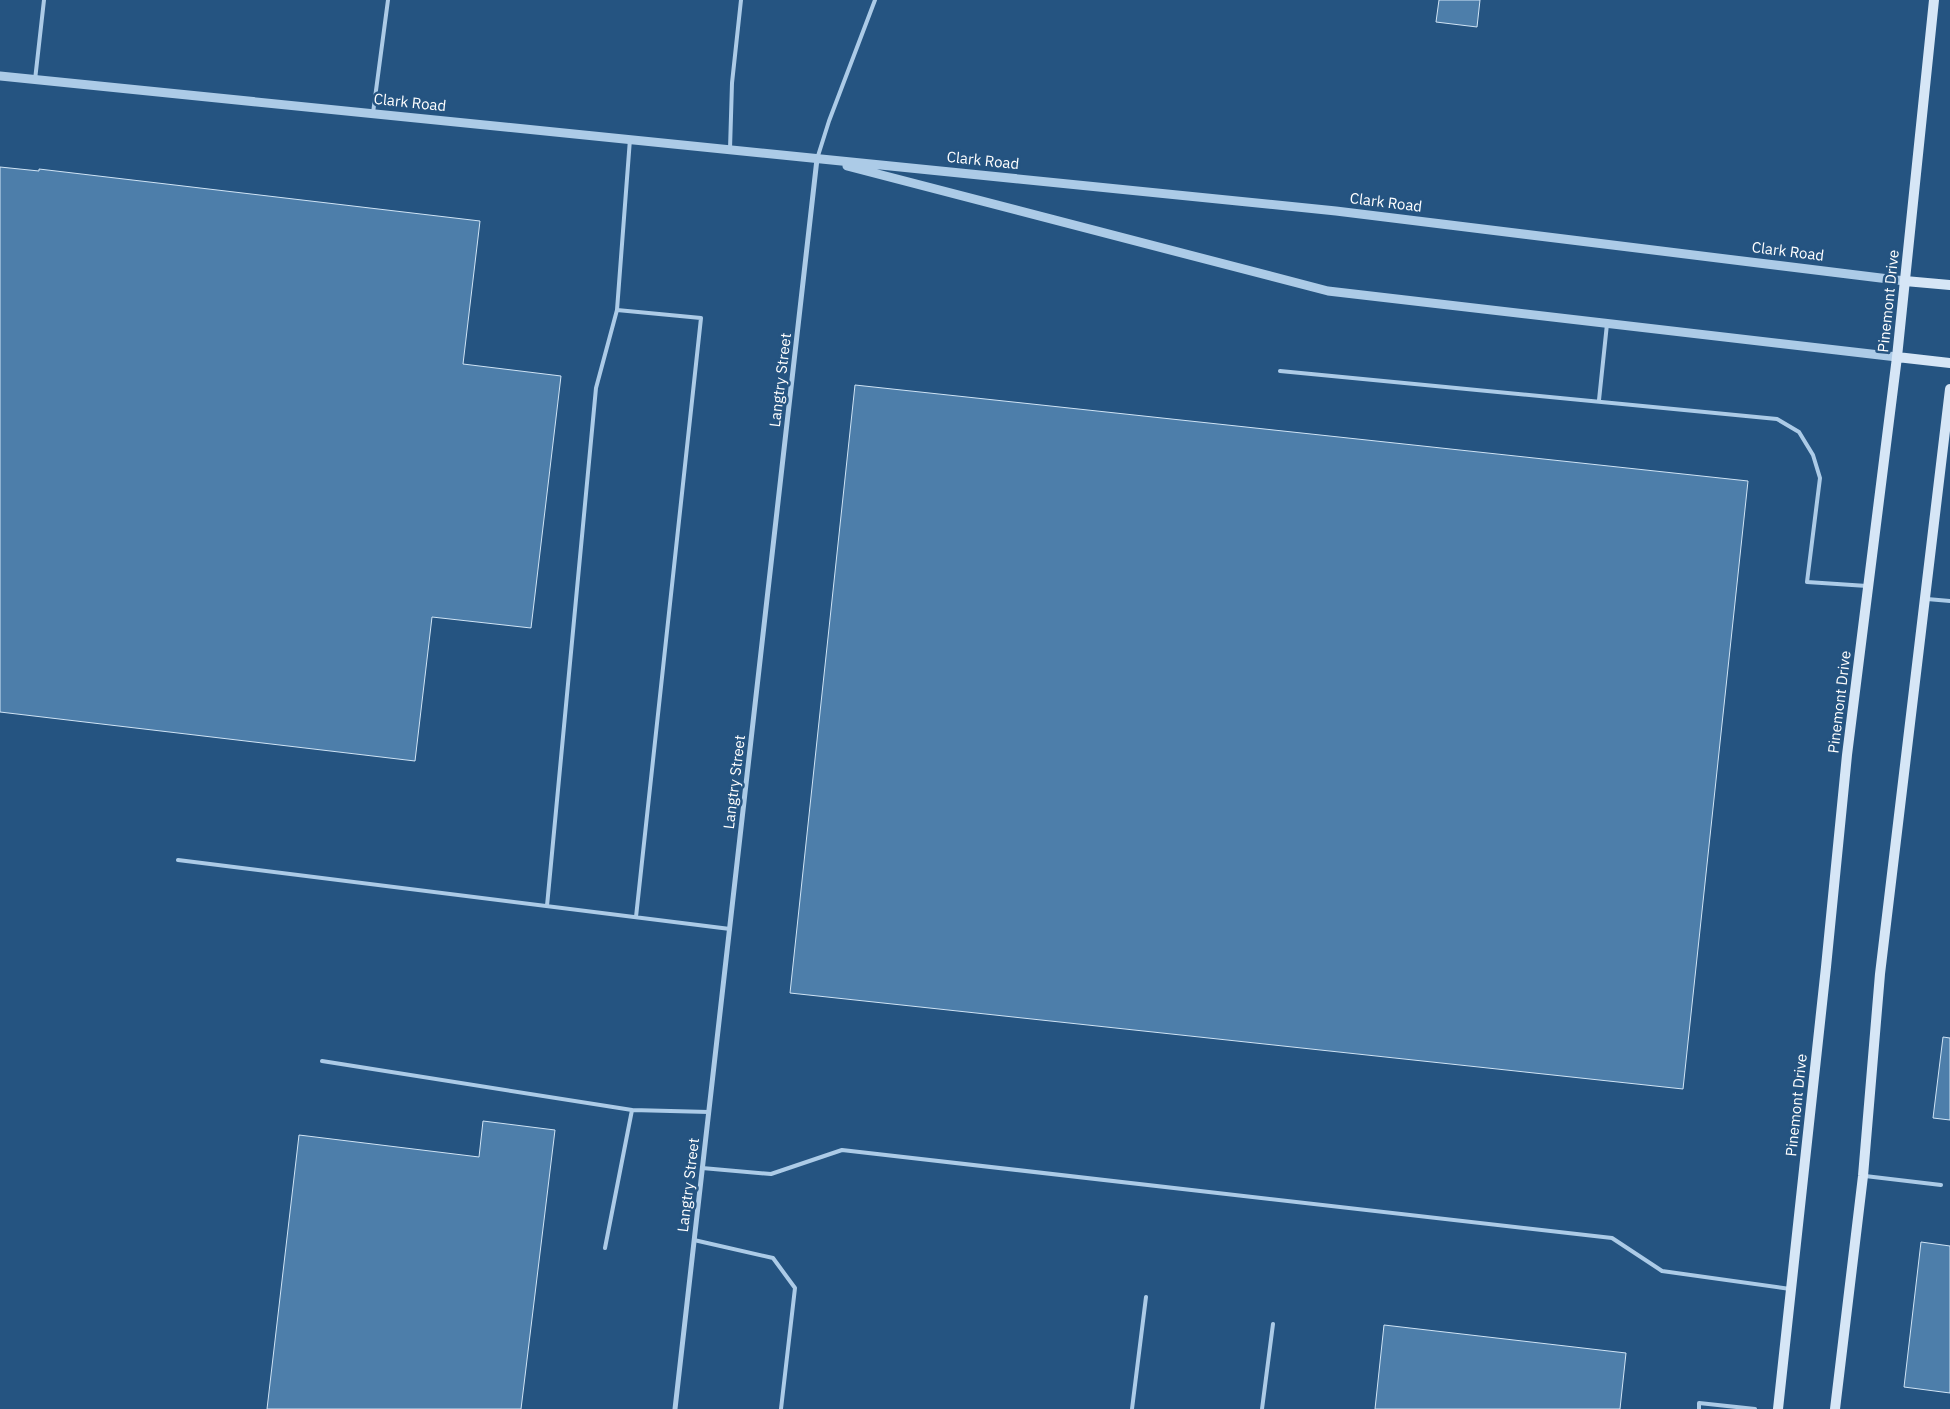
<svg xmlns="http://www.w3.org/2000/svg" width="1950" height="1409" font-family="'IBM Plex Sans',sans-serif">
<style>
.building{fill:#4d7eaa;stroke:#d0e4f5}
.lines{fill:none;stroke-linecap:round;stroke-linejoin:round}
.service{stroke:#accbe7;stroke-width:4}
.minor{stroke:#accbe7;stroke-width:5}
.tertiary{stroke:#accbe7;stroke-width:9}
.secondary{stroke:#d6e6f6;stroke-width:10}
.labels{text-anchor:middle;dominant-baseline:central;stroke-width:5;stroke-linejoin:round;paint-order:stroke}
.street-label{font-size:15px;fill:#fff;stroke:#255481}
</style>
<rect width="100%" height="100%" fill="#255481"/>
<path class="building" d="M1439 0H1480L1477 27 1436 22Z
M0 167 39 171V169L480 221 463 364 561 376 531 628 432 617 415 761 0 712Z
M855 385 1748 481 1683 1089 790 993Z
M1943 1037 1950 1038V1120L1933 1118Z
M483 1121 555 1130 521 1409H267L299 1135 479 1157Z
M1921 1242 1950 1246V1393L1904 1387Z
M1384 1325 1626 1353 1620 1409H1375Z"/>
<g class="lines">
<path class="service" d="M35 80 44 0
M373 113 388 0
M630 139 617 310 701 318 636 917
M730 149 732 83 741 0
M817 159 829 121 875 0
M1280 371 1777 419 1799 432 1813 455 1820 478 1807 582 1867 586
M1599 400 1607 324
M1927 599 1950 601
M178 860 730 929
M547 906 596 388 617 310
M322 1061 632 1110 709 1112
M702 1168 771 1174 842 1150 1612 1238 1662 1271 1790 1289
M1865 1176 1941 1185
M694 1240 773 1258 795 1288 781 1409
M605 1248 632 1110
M1132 1409 1146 1297
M1262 1409 1273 1324
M1699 1409V1403L1755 1409"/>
<path class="minor" d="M675 1409 817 159"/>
<path class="tertiary" d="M0 76 1336 211 1905 281
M847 166 1328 291 1897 357"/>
<path class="secondary" d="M1905 281 1950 285
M1897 357 1950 363
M1778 1409 1826 967 1847 755 1897 357 1934 0
M1835 1409 1863 1176 1880 974 1950 389"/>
</g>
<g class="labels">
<g class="street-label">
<text transform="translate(410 102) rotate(6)">Clark Road</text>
<text transform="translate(983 160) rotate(6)">Clark Road</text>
<text transform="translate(1386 202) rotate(7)">Clark Road</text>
<text transform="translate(1788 251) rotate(7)">Clark Road</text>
<text transform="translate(1888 301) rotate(-84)">Pinemont Drive</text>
<text transform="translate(780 380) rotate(-83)">Langtry Street</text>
<text transform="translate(1839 702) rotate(-83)">Pinemont Drive</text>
<text transform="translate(734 782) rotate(-83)">Langtry Street</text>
<text transform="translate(1796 1105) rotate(-84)">Pinemont Drive</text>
<text transform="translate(688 1185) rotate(-83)">Langtry Street</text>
</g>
</g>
</svg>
